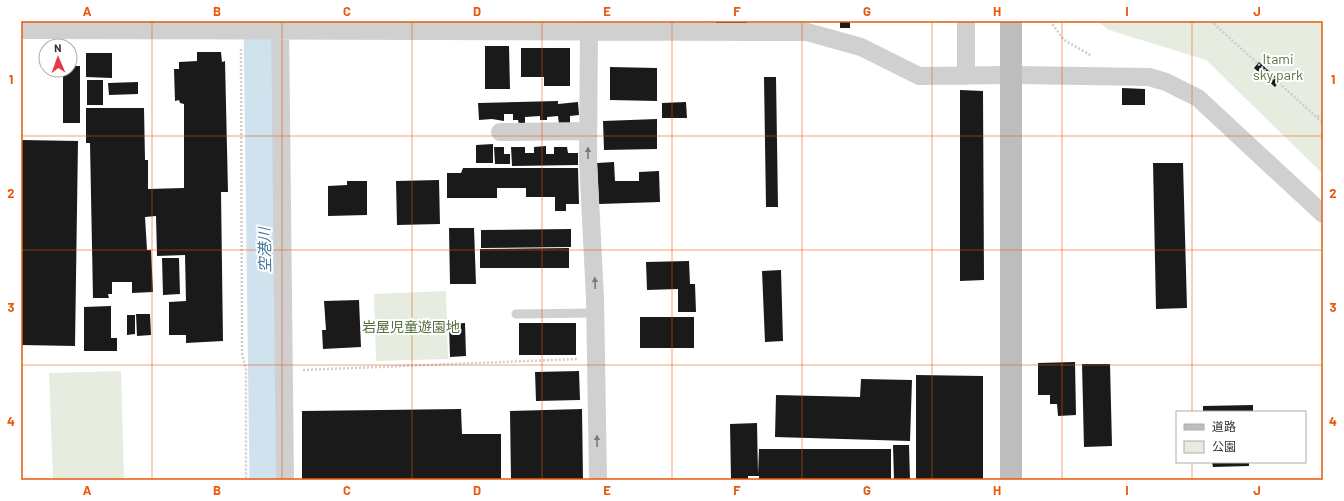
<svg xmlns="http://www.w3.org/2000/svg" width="1344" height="501" font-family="Barlow,'Noto Sans JP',sans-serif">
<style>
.green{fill:#e6ecdf}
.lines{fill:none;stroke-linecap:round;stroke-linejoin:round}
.river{stroke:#cfe2ee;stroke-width:35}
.building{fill:#1a1a1a}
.path{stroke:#cdcdcd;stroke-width:2.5;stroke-dasharray:2 2;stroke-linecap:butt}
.lane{stroke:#d0d0d0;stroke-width:9}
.street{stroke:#d0d0d0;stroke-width:18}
.secondary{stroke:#bdbdbd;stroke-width:22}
.oneway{fill:#7a7a7a}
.grid{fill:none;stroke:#e8590c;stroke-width:1;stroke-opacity:0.55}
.labels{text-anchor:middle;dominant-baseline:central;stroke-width:4;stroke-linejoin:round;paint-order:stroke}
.park-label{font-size:14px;fill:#56703f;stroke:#fff}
.water-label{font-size:15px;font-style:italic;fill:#3f7597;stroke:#fff}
.neatline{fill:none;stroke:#e8590c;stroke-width:1.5}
.grid-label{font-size:13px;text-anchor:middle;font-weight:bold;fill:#e8590c}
</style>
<rect width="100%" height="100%" fill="#fff"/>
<path class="green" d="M1097 21H1323V174L1206 60 1109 30Z
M446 291 448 359 376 361 374 294Z
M121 371 124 480H53L49 373Z"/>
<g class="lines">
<path class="river" d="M261 21 267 480"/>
</g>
<path class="building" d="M716 21H747V23L716 24Z
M840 21H850V28H840Z
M485 46H509L510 89H485Z
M521 48H570V86H544V77H521Z
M197 52H221L222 62 225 61 228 192H221L223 341 186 343V335H169V302L186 301 185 255 157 256 156 216 145 217 147 250H151L153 292 132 293V282H112V294H108L109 298H93L90 143H86V108H144L145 160H148V189L184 188V104L180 103 179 100 175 101 174 69H179V62L197 61Z
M86 53H112V78L86 77Z
M1259 62 1280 81 1275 87 1254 68Z
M70 66H80V123H63V70H70Z
M610 67 657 68V101L610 100Z
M764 77H776L778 207H766Z
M87 80H103V105H87Z
M138 82V94L109 95 108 83Z
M1122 88 1145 89V105H1122Z
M960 90 983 91 984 280 960 281Z
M558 101V104L578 102 579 115 570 116V123L559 124 558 116 547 117V120H540V116L525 117V124H519L518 120H513V114H504V121L492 119 479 120 478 103Z
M686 102 687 118H662V103Z
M657 119V149L604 150 603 121Z
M21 140 78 141 75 346 21 345Z
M493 144V163H476V145Z
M546 146V154H554V147H567L568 153H578V165L512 166 511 147H525V153H534V147Z
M494 147H504V154H510V164H495Z
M614 162 615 181H639V172L659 171 660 202 599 204 597 163Z
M1153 163H1183L1187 308 1156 309Z
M463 168H578L579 204H566V211H555V197H526V188H497V198H447V173H461Z
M439 180 440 224 397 225 396 181Z
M347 181H367V215L328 216V186L347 185Z
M449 228H474L476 284H450Z
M571 229V247L481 248V230Z
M569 248V268H480V249Z
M162 258H179L180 294 163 295Z
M689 261 690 284H695L696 312H678V289L647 290 646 262Z
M781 270 783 341 765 342 762 271Z
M359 300 361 347 323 349 322 330H326L324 301Z
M111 306V338H117V351H84V307Z
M136 314H150L151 335 137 336Z
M127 315H135V334L127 335Z
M640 317H694V348H640Z
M465 323 466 356 450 357 449 324Z
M519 323H576V355H519Z
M1075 362 1076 415 1058 416 1057 404H1050V395H1038V363Z
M1082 364H1110L1112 446 1084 447Z
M579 371 580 400 536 401 535 372Z
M916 375 983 376V480H916Z
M861 379 912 380 910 441 775 437 776 395 860 397Z
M1253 405V412H1203V406Z
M461 409 462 434H501V480H302V411Z
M582 409 583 480H511L510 411Z
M757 423 758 474 759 449H891V480H759V476H748V480H731L730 424Z
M893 445H909L910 480H894Z
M1212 462H1249V466L1213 467Z"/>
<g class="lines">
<path class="path" d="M1050 21 1064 40 1092 56
M1211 21 1323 123
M241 49 242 354 246 369V480
M1317 116 1323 117
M303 370 578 359"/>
<path class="lane" d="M516 314 596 313"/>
<path class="street" d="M280 21 285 480
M591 21 589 31 588 160 595 298 598 480
M966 21V76
M21 30 807 32 861 47 919 76 1011 75 1149 77 1166 82 1198 98 1323 214
M500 132 588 131"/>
<path class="secondary" d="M1011 21V480"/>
</g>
<defs><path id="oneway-solid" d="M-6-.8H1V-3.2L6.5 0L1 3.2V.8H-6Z"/></defs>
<g class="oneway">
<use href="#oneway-solid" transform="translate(588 153) rotate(-90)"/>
<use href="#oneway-solid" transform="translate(595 283) rotate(-93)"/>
<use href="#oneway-solid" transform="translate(597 441) rotate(-91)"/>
</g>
<path class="grid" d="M152 21V480M282 21V480M412 21V480M542 21V480M672 21V480M802 21V480M932 21V480M1062 21V480M1192 21V412M21 136H1323M21 250H1323M21 365H1323M1192 462V480"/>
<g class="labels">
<g class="park-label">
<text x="1278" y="58">Itami<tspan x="1278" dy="16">sky park</tspan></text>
<text x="411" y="326">岩屋児童遊園地</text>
</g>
<g class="water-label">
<text transform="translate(264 250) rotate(-91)">空港川</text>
</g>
</g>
<rect width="1344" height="501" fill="none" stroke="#ffffff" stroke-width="44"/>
<rect x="1176" y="411" width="130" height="52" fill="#ffffff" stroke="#adadad"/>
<rect x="1184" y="424" width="20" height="6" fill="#bdbdbd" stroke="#adadad"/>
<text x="1212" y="431" font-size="12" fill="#333333">道路</text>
<rect x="1184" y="441" width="20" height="12" fill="#e6ecdf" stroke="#adadad"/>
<text x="1212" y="451" font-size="12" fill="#333333">公園</text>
<g transform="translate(58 58) rotate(358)"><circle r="19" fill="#ffffff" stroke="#adadad"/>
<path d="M0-3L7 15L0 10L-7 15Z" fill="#e63946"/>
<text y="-6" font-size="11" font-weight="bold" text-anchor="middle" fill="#333333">N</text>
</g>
<rect x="22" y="22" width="1300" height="457" class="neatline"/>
<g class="grid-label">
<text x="87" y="16">A</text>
<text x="217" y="16">B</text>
<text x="347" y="16">C</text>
<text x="477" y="16">D</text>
<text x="607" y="16">E</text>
<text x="737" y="16">F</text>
<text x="867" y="16">G</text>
<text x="997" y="16">H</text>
<text x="1127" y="16">I</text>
<text x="1257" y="16">J</text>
<text x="11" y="84">1</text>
<text x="1333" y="84">1</text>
<text x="11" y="198">2</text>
<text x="1333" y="198">2</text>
<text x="11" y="312">3</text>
<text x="1333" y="312">3</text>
<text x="11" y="426">4</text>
<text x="1333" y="426">4</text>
<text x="87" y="495">A</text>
<text x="217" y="495">B</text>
<text x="347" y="495">C</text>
<text x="477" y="495">D</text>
<text x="607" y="495">E</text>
<text x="737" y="495">F</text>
<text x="867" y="495">G</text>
<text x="997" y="495">H</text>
<text x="1127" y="495">I</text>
<text x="1257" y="495">J</text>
</g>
</svg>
